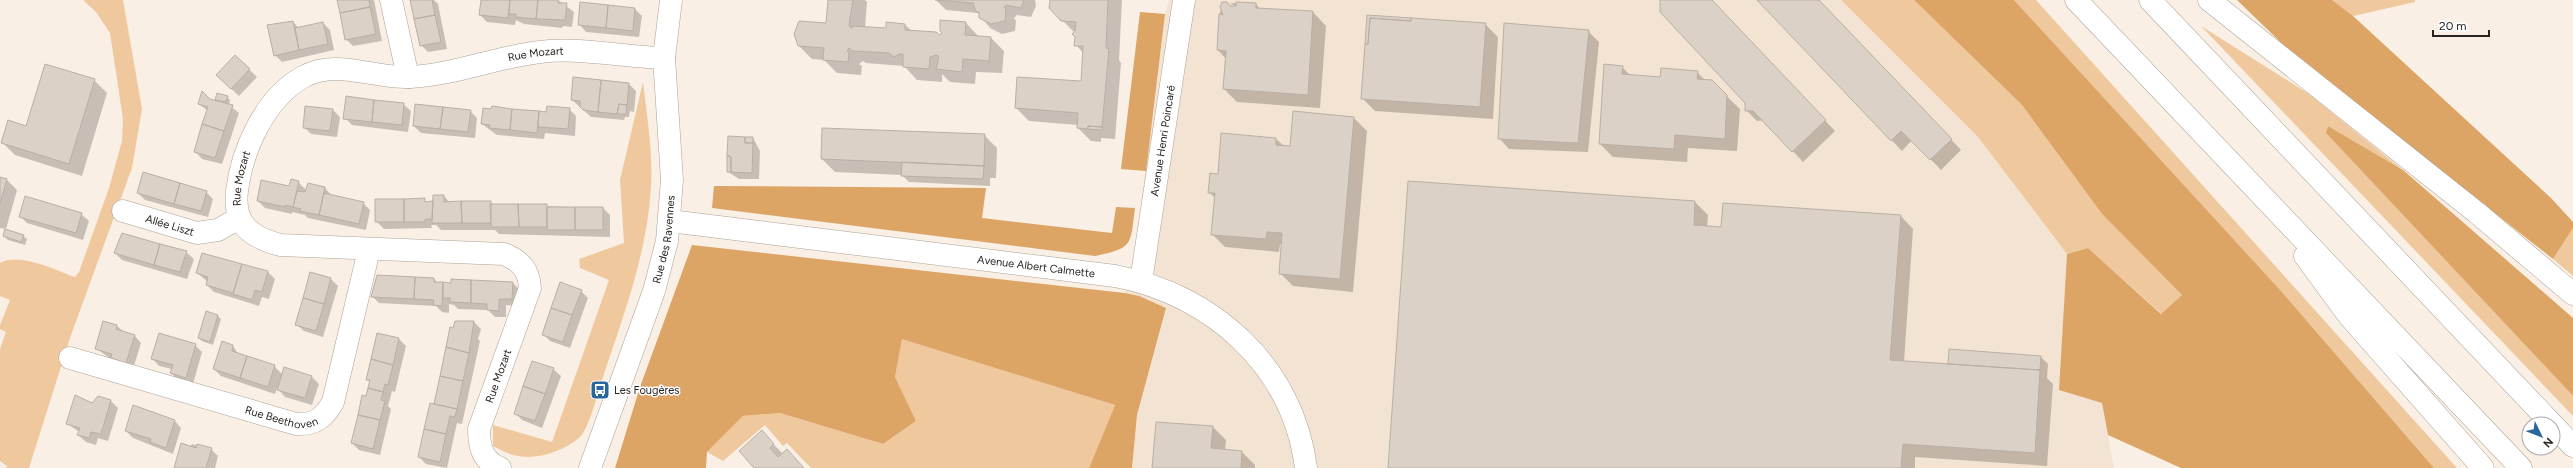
<svg xmlns="http://www.w3.org/2000/svg" width="2573" height="468" font-family="Figtree,sans-serif">
<style>
.built{fill:#f3e3d2}
.green{fill:#f0c89e}
.forest{fill:#dca465}
.shadow{fill:#0003}
.building{fill:#dbd1c6;stroke:#b9afa5}
.lines{fill:none;stroke-linecap:round;stroke-linejoin:round}
.minor-casing{stroke:#aca298;stroke-width:23}
.highway-casing{stroke:#aca298;stroke-width:23}
.minor{stroke:#fff;stroke-width:22}
.highway{stroke:#fff;stroke-width:22}
.labels{text-anchor:middle;dominant-baseline:central;stroke-width:3;stroke-linejoin:round;paint-order:stroke}
.street-label{font-size:11px;fill:#282420;stroke:#fff}
.poi-label{font-size:11px;fill:#282420;stroke:#fff;text-anchor:start}
</style>
<rect width="100%" height="100%" fill="#f9efe4"/>
<path class="built" d="M1169 0H1841L1978 137 2067 254 2059 390 2102 403 2114 468H1132L1137 415 1166 309 1125 293 1135 252 1165 14Z"/>
<path class="green" d="M83 0H123L142 109 132 168 70 338 29 468H6L7 466 0 461V349L6 332 0 329V325L10 300 0 296V263C19 252 55 270 75 277L79 272 109 188 122 141 123 119 110 33 96 12Z
M1841 0H1914L2022 105 2102 214 2182 295 2162 314 2088 248 2067 254 1978 137Z
M2014 0H2036L2457 468H2434L2282 292Z
M2332 0H2415V2L2353 16Z
M2201 26 2309 94 2403 170 2328 126 2327 134 2573 396V416Z
M643 82C647 116 653 153 651 187 647 256 622 319 601 383 597 396 589 428 580 437 563 452 535 461 513 455 506 453 499 449 493 446V425L552 442 609 280 580 268 579 259 624 243 620 180Z
M2573 228V276L2553 259Z
M902 338 1115 405 1089 468H811L787 443 783 446 765 425 723 461 707 452 743 416 780 413 883 444 916 421 895 377Z"/>
<path class="forest" d="M1914 0H2014L2282 292 2434 468H2181L2108 435 2102 403 2059 390 2067 254 2088 248 2161 314 2182 295 2102 214 2022 105Z
M2237 0H2332L2353 16 2551 198 2573 222V228L2553 259 2298 59Z
M1140 12 1165 14 1146 171 1121 169Z
M2328 126 2403 170 2573 318V396L2326 133Z
M714 186 986 188 982 218 1112 233 1116 207 1135 208C1130 245 1134 248 1095 256L712 208Z
M692 245 1125 293 1139 296 1166 308 1137 415 1132 468H1089L1115 405 902 339 895 377 916 421 883 444 780 413 743 416 707 452 706 468H615L640 387Z"/>
<path class="shadow" d="M338 0H374L382 41 353 46 346 39Z
M413 0H434L438 4 447 49 428 52 421 45Z
M482 0H558L574 12 572 27 563 26 562 28 524 24 516 20 515 25 487 22 480 15Z
M829 0H865L867 2 865 28 887 29 905 25 912 31 940 37 966 23 979 37 991 38 1004 51 1002 73 976 72 975 84 950 82 942 74V82L917 80 904 66 866 63 863 61 859 64 862 66 861 75 837 73 824 60 812 59 799 46 827 25Z
M936 0H1035L1036 6 1031 17 1017 15 1014 18 1016 21 1015 31 1002 34 990 28 978 13 946 10Z
M1051 0H1122L1119 60 1121 63 1115 139 1101 138V142L1091 141 1078 128V125L1029 121 1016 108 1082 83 1084 54 1076 45 1075 33 1062 20Z
M1661 0H1711L1835 131 1803 162 1764 120 1757 121 1746 110V103Z
M1758 0H1819L1961 150 1941 170 1912 140 1902 151Z
M1230 3 1256 4 1260 9 1313 12 1326 26 1320 108 1237 102 1224 89 1226 59 1218 50 1220 11 1224 13 1230 7H1237Z
M635 9 642 16 639 37 586 32 579 24Z
M293 22 299 28 323 23 330 30 334 50 282 62 275 55Z
M1485 24 1498 37 1493 119 1375 111 1362 98Z
M1588 31 1599 42 1588 152 1509 149 1499 138Z
M235 56 257 77 239 96 224 82Z
M1622 67 1631 76 1661 78 1697 72 1706 81H1711L1740 109 1737 151 1688 148 1687 162 1613 157 1600 144Z
M94 80 107 93 82 176 15 155 2 142Z
M629 84 636 91 634 112 630 111 629 117H625L624 120 591 117 572 100Z
M227 97 230 100 229 105 239 113 222 164 202 159 195 151 208 111 199 104 210 99 220 102 217 99Z
M403 104 411 111 408 132 352 125 345 118Z
M492 108 547 113 569 109 576 116 575 136 545 133 544 139 497 135 482 124Z
M333 110 340 117 337 137 311 134 304 127Z
M470 111 477 118 475 138 421 133 414 126Z
M1354 118 1367 131 1353 292 1293 286 1280 273 1282 245 1280 244 1279 252 1225 247 1212 234 1216 199 1209 192 1218 175 1276 139 1284 146 1290 147Z
M984 135 997 148 996 178H990V186L909 182 902 175 835 172 822 159Z
M753 138 760 151 759 179H739L728 172Z
M0 178 7 180 17 190 6 229 0 228Z
M298 182 306 190 325 188 332 196 363 203 370 210 366 230 308 218 305 215 292 212V214L265 208 258 201Z
M206 192 213 199 208 217 145 200 138 193Z
M444 196 450 203 603 208 610 215V237L499 234 495 230H441L436 225H431L432 228 384 229 376 221 424 199 427 203 434 202Z
M1695 202 1708 215 1707 227 1722 228 1900 215 1913 229 1904 362 1950 365 2041 357 2048 364 2047 378 2053 384 2047 466 1915 457V468H1388Z
M81 214 89 221 83 240 27 223 20 216Z
M4 236H23L27 239 25 245 8 240Z
M186 252 194 259 187 279 122 260 115 253Z
M202 254 268 272 275 279 269 299 262 297 259 306 214 292 207 285 208 282 197 273Z
M331 279 338 286 323 337 304 331 296 324Z
M434 279 438 283 452 284 513 283 520 290 519 306 506 305V317H495L488 310 458 309 454 305 449 304V313L442 312 436 306 379 303 372 296Z
M581 291 588 298 570 348 550 341 543 334Z
M218 316 221 319 213 345 202 341 199 338Z
M104 322 117 326 124 332 134 335 141 343 133 369 119 365 97 349Z
M474 322 481 329 478 339 480 341 462 424 457 423 447 468 426 464 419 457 454 329Z
M399 339 406 346 395 392 392 391 390 399 388 406 391 409 380 455 359 450 352 443 370 382 367 379Z
M195 345 202 352 193 384 178 380 171 373 172 369 159 366 152 358Z
M233 346 239 355 274 366 283 375 312 377 319 384 312 405 285 397 277 388 275 394 221 376 214 369Z
M553 369 561 376 542 428 522 420 515 413Z
M76 397 93 403 98 397 111 401 118 408 108 441 98 438 96 445 86 442 78 435 79 432 68 424Z
M174 420 181 428 173 454 133 438 126 431Z
M1213 427 1226 440 1225 450 1242 452 1255 465V468H1153Z
M762 432 783 454 804 468H755Z
M192 444 211 449 218 456 215 468H176Z"/>
<path class="building" d="M337 0H369L370 7 340 13Z
M410 0H432L435 15 414 19Z
M481 0H510L508 18 479 15Z
M510 0H538L536 19 516 17V14H509Z
M538 0H558V3H567L565 20 536 19Z
M828 0H853L849 25 851 28 854 26 886 28V22L905 24V30L936 32 940 35 942 33 940 31V20L966 22 965 35 991 37 989 61 963 59 962 72 936 69 939 57 937 55 930 57 929 69 903 67V54H899L894 57 889 53 852 51 849 48 847 51 849 52 848 62 823 60 824 48 798 46 794 34 799 21 826 23Z
M935 0H1024L1021 8 1006 5 1004 7 1006 9 1005 21 991 24 979 18V12H976L973 3Z
M1050 0H1108L1106 48 1109 49 1102 127 1088 126V129L1077 128 1078 113 1015 108 1017 77 1081 81 1083 46H1074L1075 37 1072 34 1075 31 1076 22 1061 21 1049 8Z
M1660 0H1712L1826 120 1792 152 1753 111H1745V103L1660 12Z
M1757 0H1819L1952 139 1930 160 1901 131 1891 141Z
M580 2 608 5 606 28 578 25Z
M1222 2H1227L1230 6H1236V2L1256 3V8L1313 11 1308 95 1223 89 1226 51 1217 50 1219 14 1223 15 1220 7Z
M608 5 635 8 633 31 606 28Z
M370 7 376 34 345 40 340 13Z
M435 15 441 42 420 46 414 19Z
M1367 15 1411 18V21L1370 18 1368 44H1365Z
M1370 18 1411 21V18L1486 23 1480 107 1361 99 1365 44H1368Z
M293 21 299 50 274 56 267 25Z
M323 22 328 44 299 50 295 28Z
M1504 23 1589 30 1578 143 1498 139Z
M235 55 250 69 231 89 216 75Z
M45 64 95 79 69 164 1 143 8 120 26 126Z
M1604 64 1623 66 1622 74 1660 77 1661 68 1698 71 1697 79 1712 80 1727 95 1725 139 1675 135 1674 149 1599 144Z
M573 77 601 80 598 112 583 110 580 107V101L571 100Z
M601 80 629 83 627 105 619 104 617 114 598 112Z
M202 91 210 99 233 105 224 131 202 124 208 107 198 104Z
M217 93 228 96 226 102 215 100Z
M346 96 374 100 372 122 343 119Z
M374 100 404 103 402 125 372 122Z
M415 104 443 107 440 129 413 126Z
M619 104 627 105 626 114H617Z
M305 106 333 109 330 131 303 128Z
M492 106 512 109 510 130 489 128 490 125 481 124 483 108 491 109Z
M547 106 570 108 568 129 538 127 539 111 546 112Z
M443 107 471 110 468 132 440 129Z
M512 109 539 111 537 133 510 130Z
M1293 111 1354 117 1340 279 1279 274 1282 233 1267 232 1266 239 1211 235 1215 193H1208L1210 173 1218 174 1221 133 1276 138V145L1290 146Z
M202 124 224 131 215 158 194 152Z
M1088 126 1102 127V130L1088 129Z
M822 128 985 134 984 166 821 159Z
M728 136 745 137V143H753L752 173 731 172V157L727 155Z
M745 137H753V143H745Z
M727 155 731 157V172H727Z
M902 162 984 166 983 179 901 176Z
M143 172 180 183 174 204 137 193Z
M0 177 7 179 0 204Z
M291 179 299 181 293 207 285 205V207L257 201 261 180 289 186Z
M1408 181 1695 201 1694 225 1721 227 1723 203 1901 215 1890 360 2040 370 2035 453 1903 444 1901 468H1388Z
M180 183 207 191 201 211 174 204Z
M308 183 325 187 319 215 300 211 301 209 293 207 297 191 305 192Z
M324 193 364 202 359 224 319 215Z
M433 195H444V202L461 201 462 223H432Z
M25 196 82 213 76 233 19 217Z
M425 198V202L433 201 432 219H425V222H404V199Z
M375 199H404V222H375Z
M461 201H491V223H462Z
M490 204H518L519 227H491Z
M518 204H547V227H519Z
M547 207H575V230H547Z
M575 207H603V230H575Z
M5 229 24 235 21 242 3 236Z
M122 233 160 244 154 265 114 253Z
M160 244 187 251 180 272 154 265Z
M202 253 242 264 233 293 206 285 208 277 196 273Z
M242 264 268 271 262 292 255 290 252 300 233 294Z
M310 272 331 278 324 304 303 298Z
M377 275 415 277 414 299 371 297Z
M415 277 434 278V282H443L442 306 433 305 434 300 414 299Z
M451 279 471 280V303L450 302V298H443V282L451 283Z
M471 280 513 282 512 299H499V311L487 310V304L471 303Z
M560 282 582 290 572 315 551 308Z
M303 298 324 304 316 331 295 325Z
M551 308 572 315 563 342 542 335Z
M206 311 218 315 210 342 198 338Z
M103 321 117 325 116 329 135 335 126 363 111 358 112 354 95 349Z
M455 321H474L469 353 446 347 450 327 453 328Z
M159 333 196 344 186 378 170 373 173 365 151 359Z
M377 333 399 338 393 365 371 359Z
M222 341 233 345 232 351 247 356 240 378 213 369Z
M446 347 469 353 463 381 440 376Z
M1949 349 2041 356 2040 370 1948 364Z
M247 356 275 365 268 387 240 378Z
M371 359 393 365 388 385 385 384 383 392 368 388 370 380H366Z
M532 361 554 368 545 394 523 386Z
M284 367 312 376 305 398 277 390Z
M440 376 463 381 457 409 434 404Z
M523 386 545 394 535 421 514 414Z
M368 388 383 392 381 400 385 401 380 420 358 415 362 395 366 396Z
M75 395 92 403 98 396 111 400 101 434 91 432 89 438 77 435 80 428 66 424Z
M430 403 457 409 455 417 450 416 446 434 424 429Z
M133 405 175 420 166 448 150 442 151 439 125 431Z
M358 415 380 420 373 449 351 443Z
M1156 422 1213 426 1211 448 1242 451 1241 468H1152Z
M424 429 446 434 440 462 418 457Z
M762 430 774 444 770 448 778 457 787 449 804 468H754L739 451Z
M181 443 196 448 197 444 212 448 206 468H174Z"/>
<g class="lines">
<g class="minor-casing">
<g id="minor">
<path d="M391 0 408 77"/>
<path id="s1" d="M123 211 197 233 218 230 239 218"/>
<path id="s2" d="M670 221 1115 276C1212 294 1293 366 1306 468"/>
<path id="s3" d="M1141 281 1184 0"/>
<path id="s4" d="M70 358 296 424C315 425 324 418 333 402L369 250"/>
<path id="s5" d="M500 468C483 461 479 448 479 429L530 288C529 270 521 261 504 254L280 245C251 237 233 225 237 191 242 150 265 98 303 77 337 58 374 79 410 77 454 75 496 57 540 52 581 47 623 57 664 58"/>
<path id="s6" d="M590 468 654 291 667 241 672 180 664 58 671 0"/>
</g>
</g>
<g class="highway-casing">
<path id="highway" d="M2076 0 2521 468
M2150 0 2552 424
M2209 0 2476 212 2573 294
M2305 256 2349 316 2483 468
M2553 425 2573 446"/>
</g>
<use href="#minor" class="minor"/>
<use href="#highway" class="highway"/>
</g>
<defs>
<g id="bus-square" transform="scale(1)"><rect x="-9" y="-9" width="18" height="18" rx="4" fill="#28679e" stroke="#fff"/><path d="M-5-6H5V4H4V6H2V4H-2V6H-4V4H-5ZM-3.5-4V0h7V-4ZM-3.5 1.2v1.5H-2V1.2ZM2 1.2v1.5H3.5V1.2Z" fill="#fff"/></g>
</defs>
<g fill-rule="evenodd">
<use href="#bus-square" x="600" y="390"/>
</g>
<g class="labels">
<g class="street-label">
<text stroke="none"><textPath href="#s5" startOffset="918">Rue Mozart</textPath></text>
<text stroke="none"><textPath href="#s3" startOffset="142">Avenue Henri Poincaré</textPath></text>
<text stroke="none"><textPath href="#s5" startOffset="558">Rue Mozart</textPath></text>
<text stroke="none"><textPath href="#s1" startOffset="49">Allée Liszt</textPath></text>
<text stroke="none"><textPath href="#s6" startOffset="241">Rue des Ravennes</textPath></text>
<text stroke="none"><textPath href="#s2" startOffset="369">Avenue Albert Calmette</textPath></text>
<text stroke="none"><textPath href="#s5" startOffset="104">Rue Mozart</textPath></text>
<text stroke="none"><textPath href="#s4" startOffset="220">Rue Beethoven</textPath></text>
</g>
<g class="poi-label">
<text x="614" y="390">Les Fougères</text>
</g>
</g>
<g transform="translate(2541 436) rotate(133)"><circle r="19" fill="#ffffff" stroke="#a9a7a6"/>
<path d="M0-3L7 15L0 10L-7 15Z" fill="#28679e"/>
<text y="-6" font-size="11" font-weight="bold" text-anchor="middle" fill="#282420">N</text>
</g>
<path d="M2433 30v6h56v-6" fill="none" stroke="#282420" stroke-width="2"/>
<text x="2439" y="30" font-size="12" fill="#282420" stroke="#ffffff" stroke-width="3" paint-order="stroke">20 m</text>
</svg>
